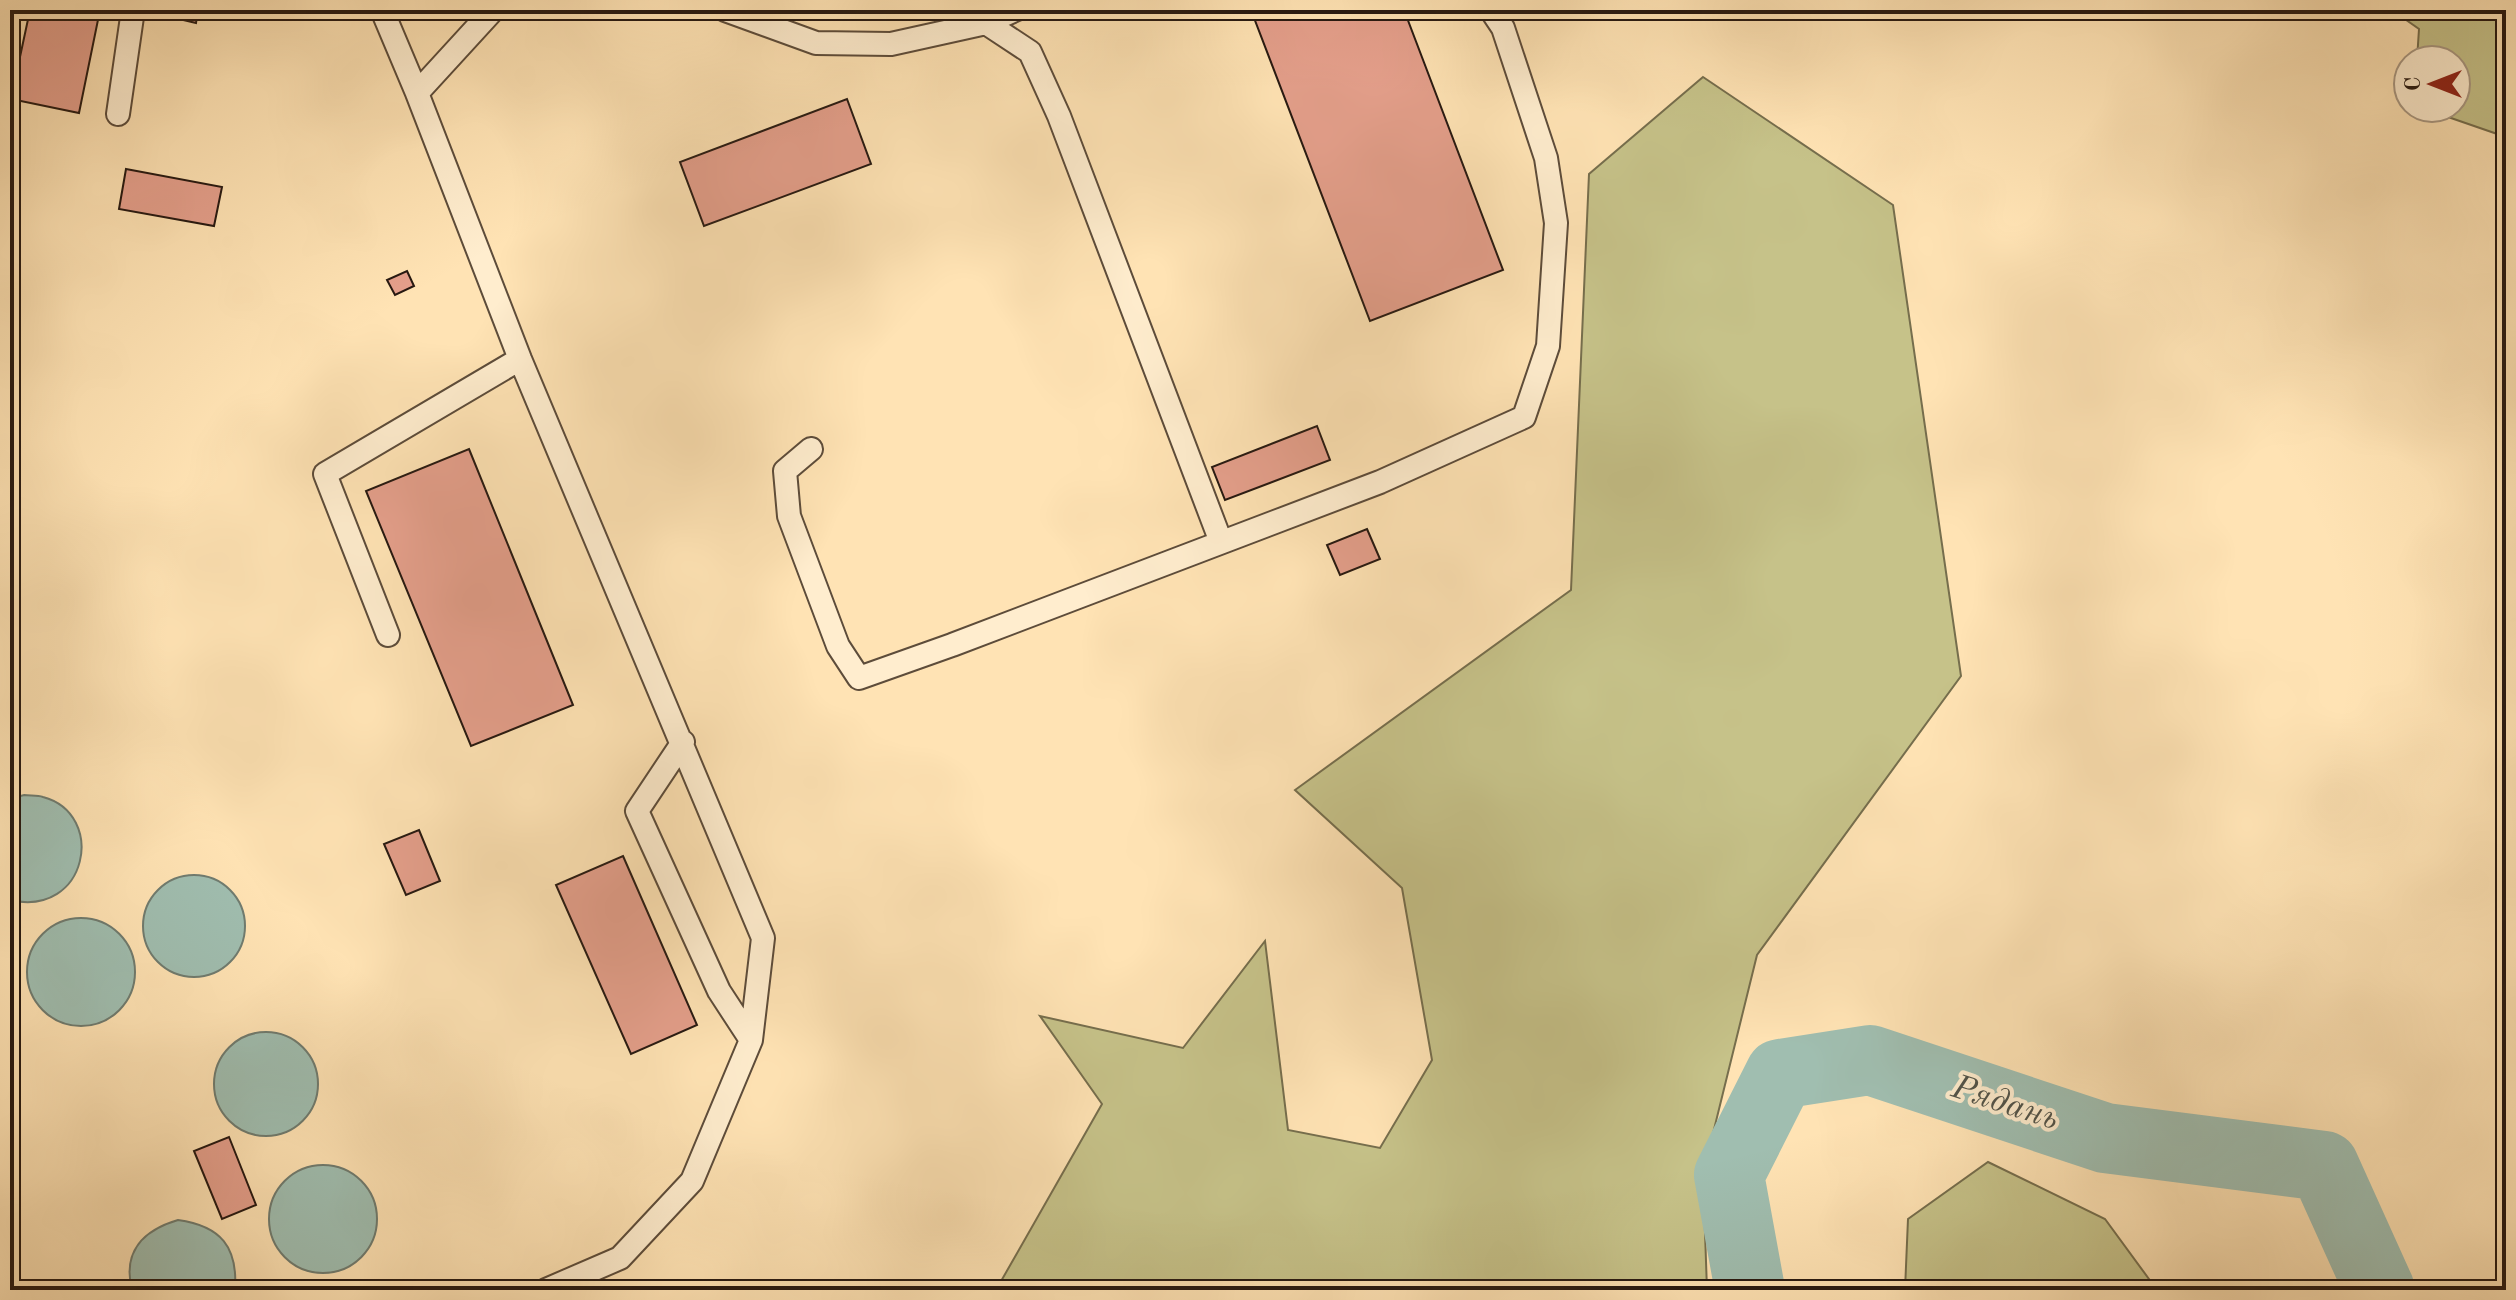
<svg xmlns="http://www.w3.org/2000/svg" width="2516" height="1300" font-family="'Old Standard TT',serif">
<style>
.green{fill:#c6c289;stroke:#766e4d;stroke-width:2}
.water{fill:#a0beb0;stroke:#707c70;stroke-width:2}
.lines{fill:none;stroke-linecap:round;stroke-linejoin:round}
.river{stroke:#a0beb0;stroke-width:70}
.building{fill:#e49f8b;stroke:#271911;stroke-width:2}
.service-casing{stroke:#5d4c3a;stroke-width:26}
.service{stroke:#ffedce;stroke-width:22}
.labels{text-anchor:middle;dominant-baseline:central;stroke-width:8;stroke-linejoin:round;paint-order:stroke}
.water-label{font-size:34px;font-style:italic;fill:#515349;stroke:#ffedce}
</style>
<rect width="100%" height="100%" fill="#ffe3b4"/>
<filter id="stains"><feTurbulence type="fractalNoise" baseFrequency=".0025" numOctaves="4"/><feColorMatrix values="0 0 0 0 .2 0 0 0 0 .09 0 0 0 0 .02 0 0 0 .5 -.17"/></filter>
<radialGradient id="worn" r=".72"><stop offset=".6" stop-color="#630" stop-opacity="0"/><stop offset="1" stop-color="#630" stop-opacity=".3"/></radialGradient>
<path class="green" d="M2392 10H2506V137L2422 108H2456V60H2417L2419 29Z
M1703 77 1893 205 1961 676 1757 955 1703 1174 1707 1290H996L1102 1104 1040 1016 1183 1048 1265 941 1288 1130 1380 1148 1432 1060 1402 888 1295 790 1571 590 1589 174Z
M1988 1162 2105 1219 2157 1290H1905L1908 1219Z"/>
<path class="water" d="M24 795C30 796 37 795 43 797 107 814 88 918 10 900V799Z
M143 926a51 51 0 1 1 102 0a51 51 0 1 1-102 0Z
M27 972a54 54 0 1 1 108 0a54 54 0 1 1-108 0Z
M214 1084a52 52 0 1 1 104 0a52 52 0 1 1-104 0Z
M269 1219a54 54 0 1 1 108 0a54 54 0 1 1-108 0Z
M178 1220C221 1226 238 1247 235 1290H132C122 1251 144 1230 178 1220Z"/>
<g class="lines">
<path class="river" d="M1750 1290 1729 1175 1780 1074 1870 1060 2105 1138 2324 1166 2380 1290"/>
</g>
<path class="building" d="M30 10H100L79 113 11 99Z
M163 10H198L196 23 162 15Z
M1251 10H1404L1503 270 1370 321Z
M847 99 871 164 704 226 680 162Z
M126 169 222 187 214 226 119 209Z
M407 271 414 286 395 295 387 280Z
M1317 426 1330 460 1225 500 1212 467Z
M469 449 573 705 471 746 366 491Z
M1367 529 1380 559 1340 575 1327 545Z
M419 830 440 881 406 895 384 844Z
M623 856 697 1025 631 1054 556 885Z
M229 1137 256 1205 222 1219 194 1151Z"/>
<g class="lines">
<g class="service-casing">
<path id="service" d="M382 10 417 93 520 359 763 938 751 1040 692 1181 620 1258 546 1290
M725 10 816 43 891 44 986 23 1030 52 1059 116 1221 542
M986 23 1015 10
M417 93 493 10
M118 114 133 10
M811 449 785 471 789 516 838 646 859 678 952 645 1380 482 1524 417 1548 346 1556 223 1546 158 1503 28 1491 10
M388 635 325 474 520 359
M683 742 637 811 719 991 751 1040"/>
</g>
<use href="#service" class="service"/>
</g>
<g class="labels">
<g class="water-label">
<text transform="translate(2005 1104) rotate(18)">Рядань</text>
</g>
</g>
<rect width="2516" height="1300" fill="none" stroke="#ffe3b4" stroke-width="40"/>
<rect x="12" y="12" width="2492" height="1276" fill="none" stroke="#271911" stroke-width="4"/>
<rect x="20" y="20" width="2476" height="1260" fill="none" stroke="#271911" stroke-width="2"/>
<g transform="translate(2432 84) rotate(270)"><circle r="38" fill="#ffedce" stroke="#a99882" stroke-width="2"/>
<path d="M0-6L14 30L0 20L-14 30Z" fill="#8f2418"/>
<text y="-12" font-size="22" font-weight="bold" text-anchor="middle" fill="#271911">С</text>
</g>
<rect width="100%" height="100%" filter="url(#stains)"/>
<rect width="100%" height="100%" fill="url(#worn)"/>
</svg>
